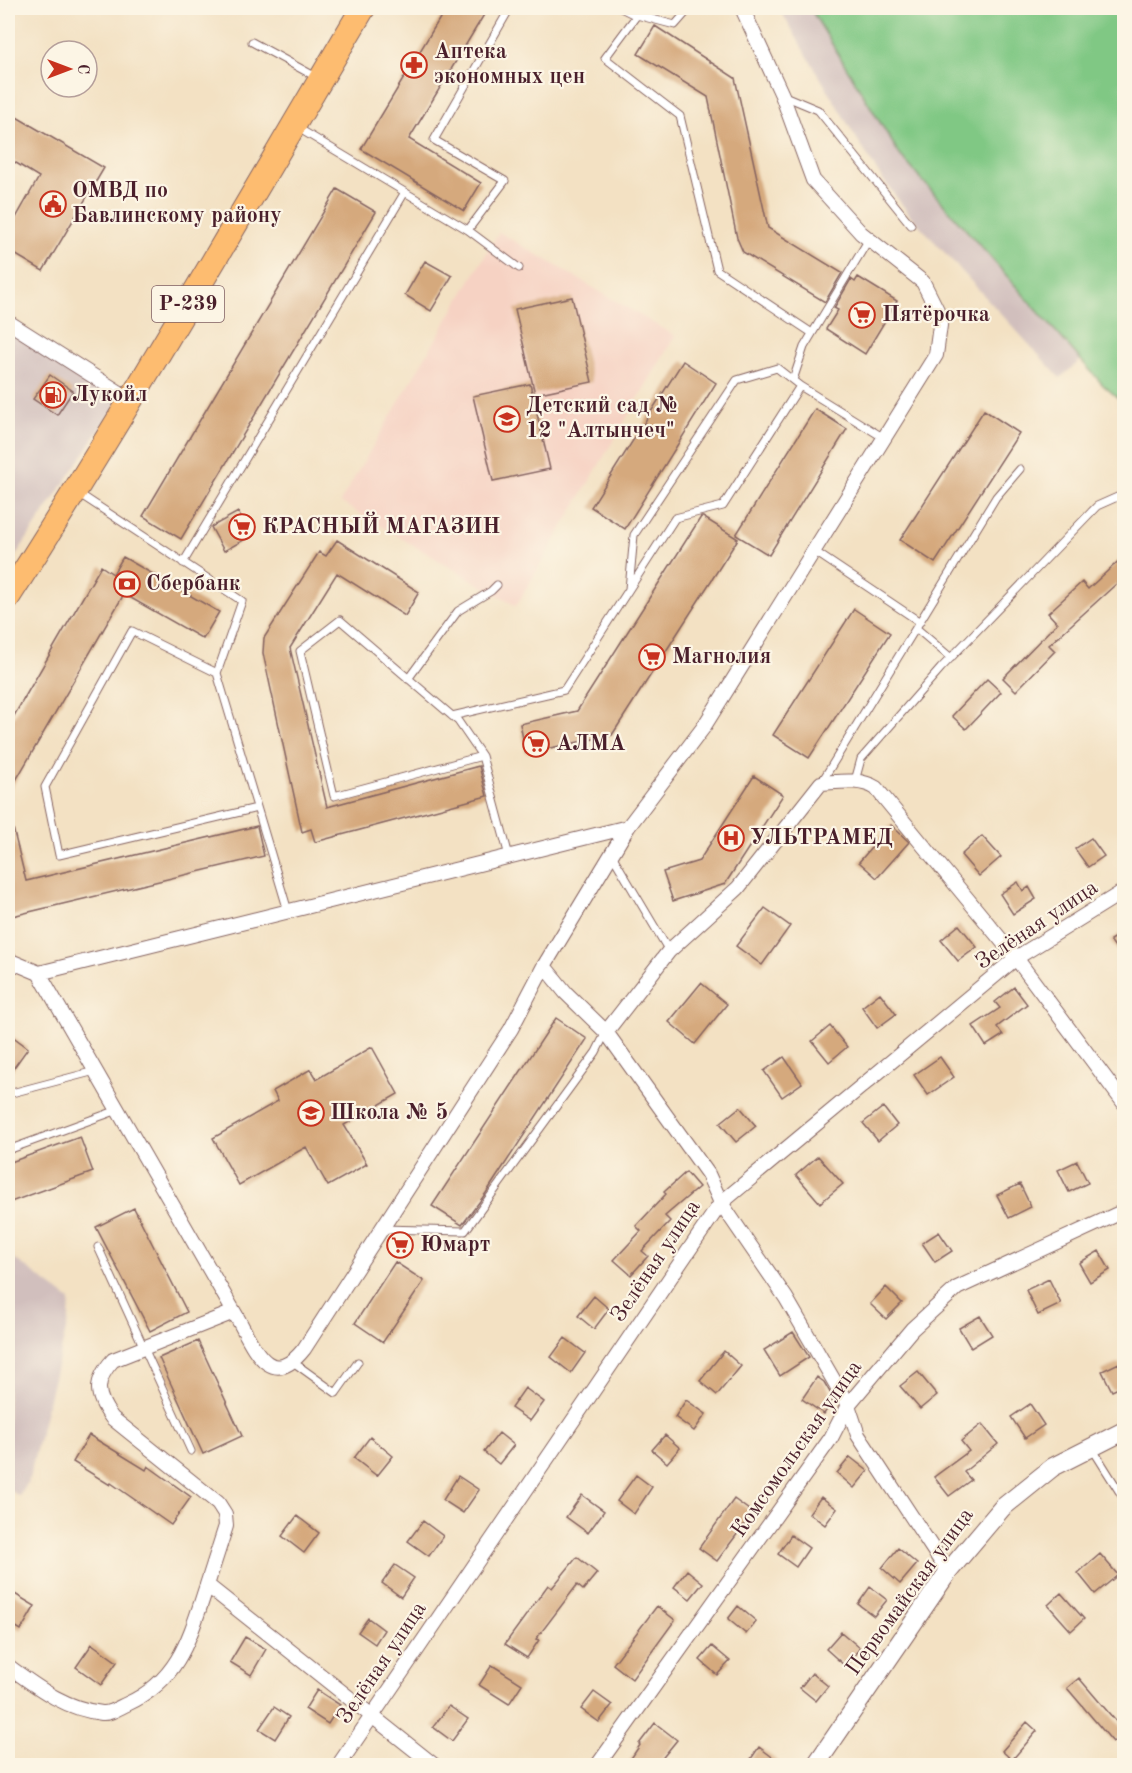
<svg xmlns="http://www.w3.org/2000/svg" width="1132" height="1773" font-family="'Old Standard TT',serif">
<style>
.built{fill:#f6d2c3}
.industrial{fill:#d1bfbd}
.green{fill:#80c884;stroke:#657458;stroke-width:1.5}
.building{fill:#d5a97d}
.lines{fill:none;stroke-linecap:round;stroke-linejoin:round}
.service-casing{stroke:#856360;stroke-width:9}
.minor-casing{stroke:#856360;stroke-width:16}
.tertiary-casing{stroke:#856360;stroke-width:20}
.trunk-casing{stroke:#856360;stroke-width:26}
.service{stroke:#fff;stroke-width:7}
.minor{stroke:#fff;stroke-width:14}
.tertiary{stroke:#fff;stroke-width:18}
.trunk{stroke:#fdbc70;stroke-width:24}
.labels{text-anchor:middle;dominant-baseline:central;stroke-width:4.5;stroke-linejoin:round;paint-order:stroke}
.shield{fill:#fcf5e5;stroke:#7f5f63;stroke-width:1.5}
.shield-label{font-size:21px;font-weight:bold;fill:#4a1f2b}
.poi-label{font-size:22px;font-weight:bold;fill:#4a1f2b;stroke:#fcf5e5;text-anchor:start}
.street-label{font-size:22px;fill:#4a1f2b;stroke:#fcf5e5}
</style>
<rect width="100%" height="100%" fill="#fcf5e5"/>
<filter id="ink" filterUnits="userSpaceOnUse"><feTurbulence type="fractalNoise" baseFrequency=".0167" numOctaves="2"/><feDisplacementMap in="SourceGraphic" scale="12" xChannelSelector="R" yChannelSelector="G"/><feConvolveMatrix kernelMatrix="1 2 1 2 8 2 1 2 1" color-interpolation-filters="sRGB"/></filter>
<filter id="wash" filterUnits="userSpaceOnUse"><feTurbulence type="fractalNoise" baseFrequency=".008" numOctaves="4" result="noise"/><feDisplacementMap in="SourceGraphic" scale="24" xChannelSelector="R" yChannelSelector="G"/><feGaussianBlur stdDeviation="1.35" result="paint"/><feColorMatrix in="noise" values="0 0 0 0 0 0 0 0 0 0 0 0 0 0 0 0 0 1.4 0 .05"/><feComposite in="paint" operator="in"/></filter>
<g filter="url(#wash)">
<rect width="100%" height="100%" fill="#f3e1c3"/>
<path class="built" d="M499 232 675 336 516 606 340 502Z"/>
<path class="industrial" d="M779 8H810L900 155 1081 360 1060 378 910 215 879 174 852 131Z
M8 330 121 398 8 567Z
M8 1254 70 1300 69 1318 28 1482 19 1496 8 1489Z"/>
<path class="green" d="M810 8H1124V403L1103 385 900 155Z"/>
<g id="blocks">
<path class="building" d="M446 8H488L409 139 481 183 464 211 361 149Z
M655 26 735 78 768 228 842 273 825 302 743 252 737 238 708 97 638 54Z
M8 112 104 168 43 271 8 250V232L39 177 8 158Z
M337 189 376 212 181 539 143 516Z
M425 261 452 276 431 311 405 295Z
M858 277 897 301 865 354 826 329 838 310 834 308 851 279 855 282Z
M572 297 592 382 535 394 515 309Z
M683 361 716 383 625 529 591 507Z
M50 375 73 391 57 415 33 399Z
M530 384 550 469 493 481 473 396Z
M815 409 847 429 769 555 736 535Z
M984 410 1019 433 935 563 900 540Z
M238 512 251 536 224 551 211 527Z
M701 517H703L738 539 612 735 526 753 520 724 577 711Z
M337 540 419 592 405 616 337 573 290 648 327 807 479 766 487 796 315 842 311 829 302 832 263 653 264 638 319 552 326 556Z
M1125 555V576L1049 645 1055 651 1016 691 1003 678 1057 623 1048 613 1082 582 1088 589Z
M123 557 219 612 203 639 124 594 8 794V726L101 566 113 574Z
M854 609 890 633 809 758 773 735Z
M987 679 1001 692 966 729 952 716Z
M754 776 783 795 725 884 673 901 663 872 699 861Z
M12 824 26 881 257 826 264 856 8 917V825Z
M891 825 909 842 877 878 859 862Z
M982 836 1001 857 979 876 961 855Z
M1091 838 1104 856 1088 867 1075 849Z
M1018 882 1023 891 1029 887 1036 899 1013 914 1000 894Z
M765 908 790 926 762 965 736 946Z
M959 925 977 947 958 961 941 940Z
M1125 931V961L1110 940Z
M701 983 727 1004 695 1044 669 1022Z
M1014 987 1027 1004 997 1027 1003 1035 986 1046 973 1026 1000 1008 995 1002Z
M880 993 896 1014 877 1028 862 1007Z
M556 1018 587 1039 486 1193 462 1225 432 1206Z
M830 1026 847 1047 829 1062 812 1041Z
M8 1033 28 1048 8 1076Z
M372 1047 398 1094 344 1125 367 1164 328 1186 306 1147 239 1185 213 1138 278 1101 273 1091 311 1069 317 1079Z
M784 1057 802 1083 782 1097 764 1071Z
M940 1057 954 1077 928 1095 914 1075Z
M740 1107 756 1126 736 1142 720 1123Z
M883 1107 897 1125 878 1141 863 1123Z
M80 1137 93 1172 8 1203V1163Z
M818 1156 843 1184 820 1203 796 1175Z
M1077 1161 1088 1183 1069 1192 1058 1170Z
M686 1172 699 1187 665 1216 670 1221 642 1251 648 1256 631 1275 614 1260 641 1231 636 1226 666 1194 664 1192Z
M1020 1184 1031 1207 1009 1218 997 1195Z
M134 1208 187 1312 150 1331 96 1227Z
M939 1232 952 1251 935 1262 922 1243Z
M1099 1251 1110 1270 1090 1282 1079 1263Z
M395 1262 424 1281 383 1342 355 1323Z
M1049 1279 1061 1304 1038 1315 1026 1290Z
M886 1287 902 1303 886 1319 870 1304Z
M594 1296 609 1309 594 1329 578 1316Z
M980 1316 992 1335 971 1348 959 1328Z
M793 1332 809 1357 780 1376 764 1350Z
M565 1338 585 1353 571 1373 551 1357Z
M198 1341 242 1436 203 1454 159 1358Z
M724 1351 741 1366 717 1395 700 1381Z
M1119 1363 1125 1374V1385L1112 1391 1102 1371Z
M918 1372 937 1395 920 1409 900 1386Z
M817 1377 824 1382 834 1399 824 1414 802 1399Z
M525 1388 544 1402 530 1421 511 1408Z
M686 1400 706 1414 694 1431 675 1417Z
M1030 1404 1044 1425 1025 1438 1011 1417Z
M982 1424 998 1444 964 1472 971 1480 949 1496 934 1477 969 1451 961 1441Z
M499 1433 514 1445 499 1464 484 1452Z
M89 1435 146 1470 148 1466 191 1497 171 1525 111 1483 110 1485 73 1462Z
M665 1435 680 1448 667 1463 652 1450Z
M370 1437 393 1456 377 1476 354 1458Z
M850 1457 868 1471 854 1488 837 1473Z
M636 1475 652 1487 634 1514 617 1501Z
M458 1476 479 1490 463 1513 443 1500Z
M582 1495 604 1511 588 1533 566 1517Z
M821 1497 837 1509 825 1525 809 1513Z
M734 1499 753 1513 717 1561 699 1548Z
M297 1516 319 1533 304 1553 282 1536Z
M423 1521 443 1536 429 1556 408 1541Z
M791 1535 809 1548 796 1567 778 1554Z
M898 1548 917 1564 900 1584 882 1568Z
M1100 1554 1118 1575 1095 1594 1078 1573Z
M577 1557 597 1573 583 1590 577 1585 536 1639 539 1640 527 1658 505 1644 548 1585 552 1588Z
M395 1565 414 1578 401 1597 382 1583Z
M687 1570 703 1583 690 1599 674 1587Z
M870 1587 887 1600 874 1616 858 1604Z
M8 1590 35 1606 21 1630 8 1622Z
M1061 1593 1084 1619 1071 1631 1048 1605Z
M657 1606 675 1620 632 1679 613 1664Z
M738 1606 756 1621 746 1634 728 1619Z
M368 1618 384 1630 375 1644 358 1632Z
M841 1632 860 1648 845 1666 826 1649Z
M245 1637 266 1649 251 1675 230 1662Z
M92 1644 117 1662 101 1685 76 1667Z
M712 1646 730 1661 717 1675 700 1660Z
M492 1665 522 1684 509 1704 479 1685Z
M812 1673 828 1686 816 1701 800 1688Z
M1079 1678 1125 1732 1113 1742 1067 1688Z
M317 1690 340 1705 328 1724 305 1709Z
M594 1692 612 1705 599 1722 581 1709Z
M449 1706 468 1719 452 1741 433 1727Z
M274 1707 289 1717 275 1739 259 1729Z
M1027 1722 1037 1731 1012 1760 1002 1751Z
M655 1723 677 1740 656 1766H626L640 1745 639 1744Z
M759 1747 784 1766H746Z"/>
</g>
</g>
<g filter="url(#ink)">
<use href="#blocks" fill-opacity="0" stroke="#856360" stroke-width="1.5"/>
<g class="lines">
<g class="service-casing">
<path id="service" d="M621 8 633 14 675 25 690 8
M637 15 605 58 680 116 717 270 812 333
M252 42 318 78
M782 95 818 110 911 225
M298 128 468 230 505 181 434 140 510 8
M468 230 519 268
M793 380 804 347 869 239
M78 493 242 601 217 673 288 911
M814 551 920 622
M183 563 405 192
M629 589 634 535 737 380 777 368 800 386
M916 628 951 658
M217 673 132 631 45 787 59 855 257 808
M408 679 458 611 491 591 497 585
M452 716 564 690 675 518 723 506 800 386 884 438
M482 756 458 721 340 620 300 651 334 796 482 756 509 856
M855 781 861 759 941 668 1097 506 1124 494
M821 783 996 497 1020 469
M612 855 669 951
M8 1094 95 1071
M8 1150 118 1110
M382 1229 465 1231 596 1052 606 1032
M98 1247 191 1451
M293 1362 336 1393 358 1362
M1092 1448 1124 1499"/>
</g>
<g class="minor-casing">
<path id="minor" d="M8 322 131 400
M628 827 544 966 566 993 606 1032 708 1174 721 1203 786 1298 848 1405 858 1435 948 1572
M8 960 39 973 628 827 703 728 936 355 941 318 923 282 861 233 813 180 782 95 742 8
M39 973 234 1312C252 1342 268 1394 304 1349L511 1029 544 966
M606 1032 669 951 738 888 821 783C839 782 860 778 876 788L1016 958 1124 1103
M234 1312 113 1360C94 1381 95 1395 112 1418L218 1503 225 1514 226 1526 207 1585 435 1766
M8 1666C37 1687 65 1709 102 1713 110 1714 120 1707 127 1704 180 1680 190 1636 207 1585
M338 1766 721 1203 1016 958 1124 891
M597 1766 831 1438 848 1405 912 1329 957 1288 1124 1211"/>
</g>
<g class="tertiary-casing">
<path id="tertiary" d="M815 1766 948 1572 1002 1508 1053 1467 1124 1431"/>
</g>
<g class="trunk-casing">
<path id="trunk" d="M8 597C132 404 246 205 363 8"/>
</g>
<use href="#service" class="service"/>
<use href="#minor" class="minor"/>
<use href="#tertiary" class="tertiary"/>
<use href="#trunk" class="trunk"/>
</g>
</g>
<defs>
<g id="pharmacy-ring" transform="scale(1.35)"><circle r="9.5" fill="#fcf5e5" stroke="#c8321e" stroke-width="1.5"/><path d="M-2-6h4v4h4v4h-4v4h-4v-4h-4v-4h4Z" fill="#c8321e"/></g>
<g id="civic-ring" transform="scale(1.35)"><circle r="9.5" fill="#fcf5e5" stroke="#c8321e" stroke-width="1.5"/><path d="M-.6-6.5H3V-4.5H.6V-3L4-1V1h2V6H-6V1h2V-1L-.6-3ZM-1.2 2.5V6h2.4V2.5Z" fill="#c8321e"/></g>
<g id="supermarket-ring" transform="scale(1.35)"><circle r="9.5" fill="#fcf5e5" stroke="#c8321e" stroke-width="1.5"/><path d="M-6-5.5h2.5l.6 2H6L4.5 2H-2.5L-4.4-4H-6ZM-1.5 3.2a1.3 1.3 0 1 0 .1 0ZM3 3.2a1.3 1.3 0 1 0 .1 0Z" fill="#c8321e"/></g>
<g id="fuel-ring" transform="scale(1.35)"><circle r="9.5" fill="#fcf5e5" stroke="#c8321e" stroke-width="1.5"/><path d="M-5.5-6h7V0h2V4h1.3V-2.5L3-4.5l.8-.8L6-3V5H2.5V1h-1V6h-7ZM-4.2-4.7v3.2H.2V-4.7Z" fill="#c8321e"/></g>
<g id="school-ring" transform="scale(1.35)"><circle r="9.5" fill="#fcf5e5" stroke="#c8321e" stroke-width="1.5"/><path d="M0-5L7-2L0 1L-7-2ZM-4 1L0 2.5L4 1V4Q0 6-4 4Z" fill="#c8321e"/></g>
<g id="bank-ring" transform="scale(1.35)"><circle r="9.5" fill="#fcf5e5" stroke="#c8321e" stroke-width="1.5"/><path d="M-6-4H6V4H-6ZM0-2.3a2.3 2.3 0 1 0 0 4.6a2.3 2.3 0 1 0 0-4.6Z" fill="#c8321e"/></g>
<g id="hospital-ring" transform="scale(1.35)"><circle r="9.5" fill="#fcf5e5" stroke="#c8321e" stroke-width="1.5"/><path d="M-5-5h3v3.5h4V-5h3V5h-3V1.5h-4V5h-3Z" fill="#c8321e"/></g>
</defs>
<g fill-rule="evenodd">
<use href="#pharmacy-ring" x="414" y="65"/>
<use href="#civic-ring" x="53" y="204"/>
<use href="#supermarket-ring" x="862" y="315"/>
<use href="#fuel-ring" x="53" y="395"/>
<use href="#school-ring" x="507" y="419"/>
<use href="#supermarket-ring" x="242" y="527"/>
<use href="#bank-ring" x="127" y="584"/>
<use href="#supermarket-ring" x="652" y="657"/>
<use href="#supermarket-ring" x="536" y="744"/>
<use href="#hospital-ring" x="731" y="838"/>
<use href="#school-ring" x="311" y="1113"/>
<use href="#supermarket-ring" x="400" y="1245"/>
</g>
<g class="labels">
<rect class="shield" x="152" y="286" width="72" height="36" rx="4.5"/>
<g class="shield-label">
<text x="188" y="304">Р-239</text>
</g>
<g class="poi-label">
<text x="434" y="52">Аптека<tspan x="434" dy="25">экономных цен</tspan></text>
<text x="72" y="191">ОМВД по<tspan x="72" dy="25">Бавлинскому району</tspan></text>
<text x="882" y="315">Пятёрочка</text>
<text x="72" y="395">Лукойл</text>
<text x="526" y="406">Детский сад №<tspan x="526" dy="25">12 "Алтынчеч"</tspan></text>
<text x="262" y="527">КРАСНЫЙ МАГАЗИН</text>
<text x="146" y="584">Сбербанк</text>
<text x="672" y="657">Магнолия</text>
<text x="556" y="744">АЛМА</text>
<text x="750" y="838">УЛЬТРАМЕД</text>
<text x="330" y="1113">Школа № 5</text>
<text x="420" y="1245">Юмарт</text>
</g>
<g class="street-label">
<text transform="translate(1037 925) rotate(-34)">Зелёная улица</text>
<text transform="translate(656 1261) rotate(-56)">Зелёная улица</text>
<text transform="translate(797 1449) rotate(-55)">Комсомольская улица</text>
<text transform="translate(910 1592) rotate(-54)">Первомайская улица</text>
<text transform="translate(382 1663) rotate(-56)">Зелёная улица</text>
</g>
</g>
<rect width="1132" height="1773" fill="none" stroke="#fcf5e5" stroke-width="30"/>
<g transform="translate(69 69) rotate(90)"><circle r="28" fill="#fcf5e5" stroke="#b59f9b" stroke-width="1.5"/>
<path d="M0-4.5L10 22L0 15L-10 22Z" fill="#c8321e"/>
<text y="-9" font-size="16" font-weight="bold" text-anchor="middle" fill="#4a1f2b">С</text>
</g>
</svg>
